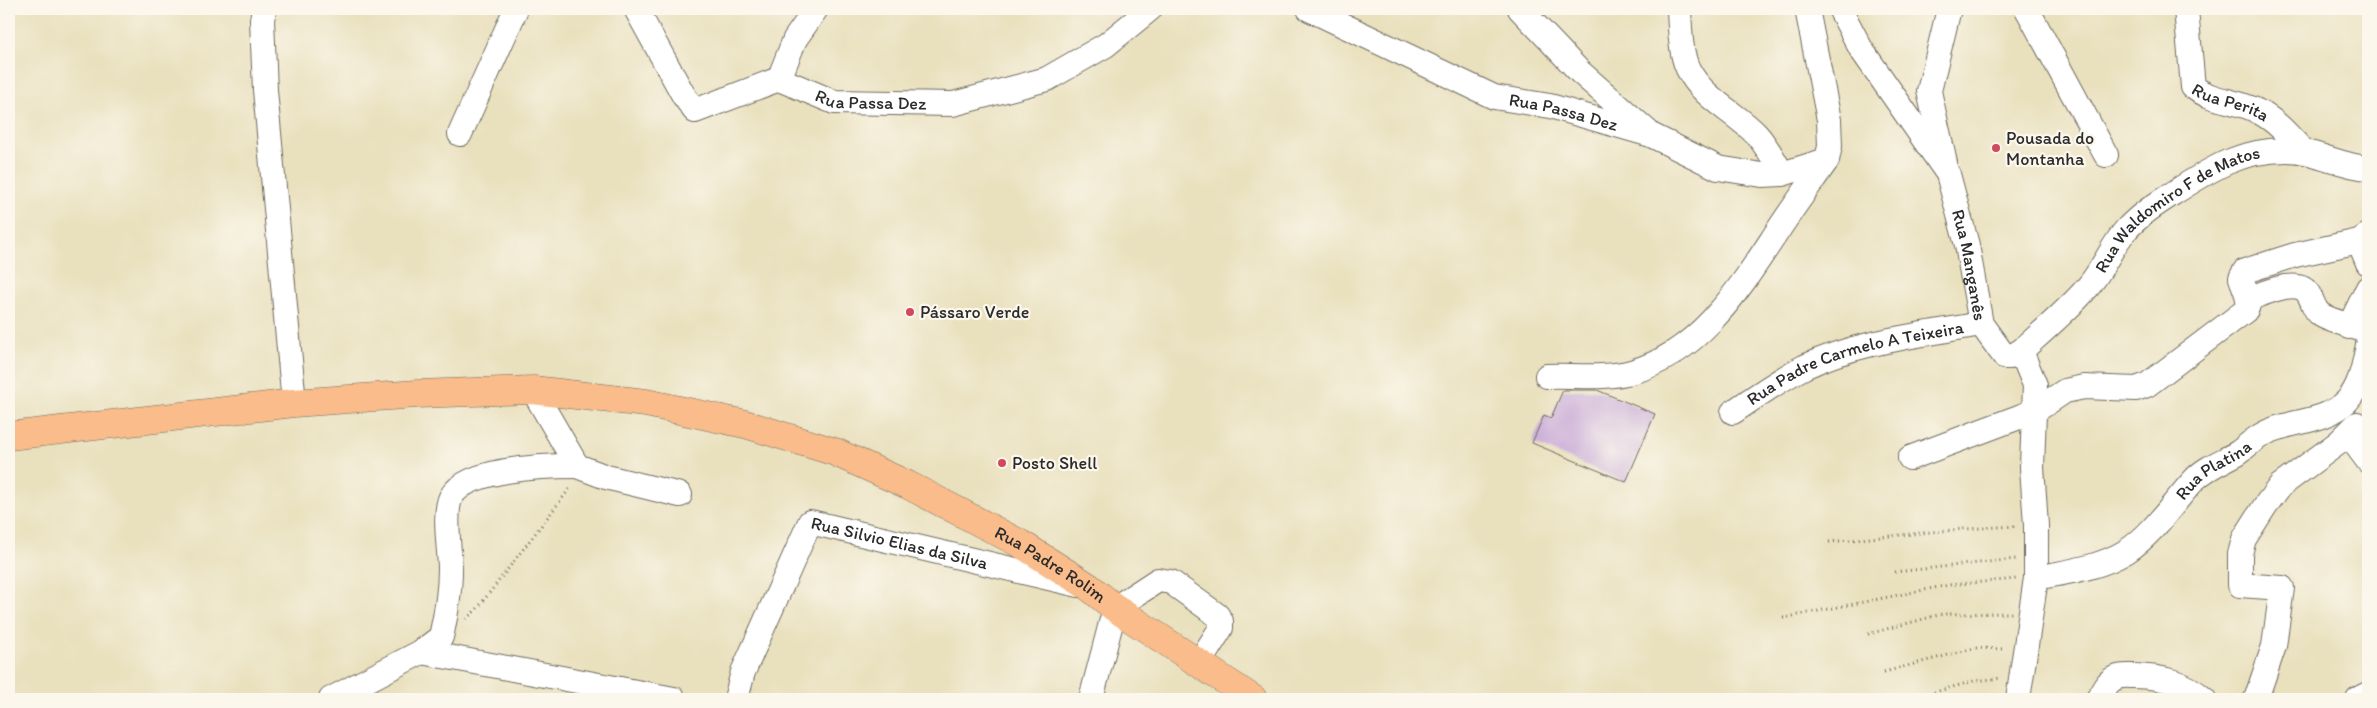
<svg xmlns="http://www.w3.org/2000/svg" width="2377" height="708" font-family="Itim,sans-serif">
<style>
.building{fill:#caadd8}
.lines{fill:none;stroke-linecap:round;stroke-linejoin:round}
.minor-casing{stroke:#6e6a5e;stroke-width:26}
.major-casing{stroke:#6e6a5e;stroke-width:29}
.path{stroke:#6e6a5e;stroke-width:3;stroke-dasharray:1 4;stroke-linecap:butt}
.minor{stroke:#fff;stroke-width:24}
.major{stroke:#f9bc8a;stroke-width:28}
.poi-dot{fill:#d1495b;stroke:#fbf7ec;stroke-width:2}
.labels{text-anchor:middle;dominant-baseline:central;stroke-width:4.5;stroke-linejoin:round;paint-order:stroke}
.street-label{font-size:18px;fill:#2b2b2b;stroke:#fbf7ec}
.poi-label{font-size:18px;fill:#2b2b2b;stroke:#fbf7ec;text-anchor:start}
</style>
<rect width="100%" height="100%" fill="#fbf7ec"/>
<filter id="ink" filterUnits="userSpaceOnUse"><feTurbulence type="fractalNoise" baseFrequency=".02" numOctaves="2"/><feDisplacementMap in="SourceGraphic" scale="10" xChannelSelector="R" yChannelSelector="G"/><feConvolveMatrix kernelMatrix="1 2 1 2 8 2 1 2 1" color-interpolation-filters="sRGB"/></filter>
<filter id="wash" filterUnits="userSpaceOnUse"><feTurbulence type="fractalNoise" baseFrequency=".0096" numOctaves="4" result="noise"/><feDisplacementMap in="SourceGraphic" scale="20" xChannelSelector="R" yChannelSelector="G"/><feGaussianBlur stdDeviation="1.12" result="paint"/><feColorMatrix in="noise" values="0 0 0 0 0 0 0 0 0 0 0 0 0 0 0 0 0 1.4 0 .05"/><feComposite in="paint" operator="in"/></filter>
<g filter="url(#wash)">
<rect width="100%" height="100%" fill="#e9e0bd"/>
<g id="blocks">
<path class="building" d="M1563 390H1597L1655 414 1626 482 1532 443 1544 415 1551 418Z"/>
</g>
</g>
<g filter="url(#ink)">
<use href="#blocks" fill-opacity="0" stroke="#6e6a5e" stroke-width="1"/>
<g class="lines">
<g class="minor-casing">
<g id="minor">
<path d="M264 9 262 20 265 90 294 403"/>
<path id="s1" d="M636 9 684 96 695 111 779 79 834 102 953 104 1047 79 1106 45 1150 9"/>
<path id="s2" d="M1309 9 1494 97 1550 106 1651 135 1718 168 1762 175 1782 174 1827 160"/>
<path d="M1520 9 1580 72 1648 132"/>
<path d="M1679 9C1680 27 1680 52 1688 69 1703 99 1735 112 1757 135 1767 146 1774 160 1782 174"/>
<path id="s3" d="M1840 9 1861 49 1948 174 1967 245 1981 324 2005 357H2010L2021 351 2035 385 2032 467 2036 525V578L2018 699"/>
<path d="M2027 9 2106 155"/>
<path id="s4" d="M2186 9 2193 87C2213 102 2238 100 2259 112 2277 121 2290 137 2303 151"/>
<path d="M779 79 795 39 816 9"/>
<path d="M460 134 516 9"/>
<path d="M1945 163 1929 91 1949 9"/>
<path d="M2359 241 2368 263"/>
<path d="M2248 299C2263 294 2299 276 2309 295 2314 303 2313 309 2321 315 2336 324 2354 324 2368 333"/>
<path d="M2349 327 2368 288"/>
<path id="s5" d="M2021 351C2043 331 2067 311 2087 288 2102 271 2110 249 2125 231 2138 216 2155 205 2172 194 2211 169 2239 150 2287 150 2315 150 2340 166 2368 168"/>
<path d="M1547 376C1575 375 1605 379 1631 372 1701 353 1741 286 1779 229 1794 206 1811 183 1827 160L1830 146 1829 120 1807 9"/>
<path d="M533 390 577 466 606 477 680 495"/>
<path id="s6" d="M1733 412C1756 396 1779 380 1804 367 1858 341 1922 335 1981 324"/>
<path d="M2348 434 2368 461"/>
<path d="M1910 458 2035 411 2065 391 2084 387 2136 389 2147 385 2245 311C2253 302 2244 288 2241 278L2245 271 2295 255 2359 241 2368 235"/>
<path id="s7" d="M2036 578C2066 572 2100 568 2127 551 2154 533 2172 504 2194 480 2206 467 2224 461 2239 452 2246 447 2253 440 2260 436 2287 419 2323 425 2347 401 2361 386 2364 364 2368 345"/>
<path d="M421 652 674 699"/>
<path d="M331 699 421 652 441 637C446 615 450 591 450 569 450 551 443 513 451 497 467 468 548 466 577 466"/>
<path id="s8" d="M736 699 743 672 810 522 1079 585"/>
<path d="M1091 699 1115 608 1158 580 1171 582 1217 615 1221 621V628L1199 663"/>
<path d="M2098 699C2103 691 2106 682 2115 678 2121 675 2128 676 2134 676 2161 677 2183 681 2204 699"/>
<path d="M2256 699 2274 646 2282 588 2240 585V554L2244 539 2265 506 2280 486 2338 443 2357 424"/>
<path d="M2358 699 2368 694"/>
</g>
</g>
<g class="major-casing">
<g id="major">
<path id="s9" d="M9 436 294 403 417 394 533 390 646 403 745 424 835 452 908 485 1021 544 1089 587 1115 608 1253 699"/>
</g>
</g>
<path class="path" d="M1829 542 1963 529 2018 526
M1895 572 2016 559
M1783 618 1949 585 2016 579
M466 619 477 609 571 487
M1868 634 1942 614 2012 613
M1884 672 1975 648 2005 649
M1910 699 1974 681 2001 678"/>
<use href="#minor" class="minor"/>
<use href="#major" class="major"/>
</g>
</g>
<g class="poi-dot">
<circle cx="1996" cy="148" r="5"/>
<circle cx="910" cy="312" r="5"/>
<circle cx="1002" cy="463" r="5"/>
</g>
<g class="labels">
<g class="street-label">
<text stroke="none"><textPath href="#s1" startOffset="304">Rua Passa Dez</textPath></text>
<text stroke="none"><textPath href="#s4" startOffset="119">Rua Perita</textPath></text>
<text stroke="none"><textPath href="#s2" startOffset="276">Rua Passa Dez</textPath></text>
<text stroke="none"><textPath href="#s5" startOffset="215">Rua Waldomiro F de Matos</textPath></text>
<text stroke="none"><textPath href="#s3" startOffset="291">Rua Manganês</textPath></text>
<text stroke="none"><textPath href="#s6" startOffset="134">Rua Padre Carmelo A Teixeira</textPath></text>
<text stroke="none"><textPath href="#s7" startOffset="215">Rua Platina</textPath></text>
<text stroke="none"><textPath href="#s8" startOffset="284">Rua Silvio Elias da Silva</textPath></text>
<text stroke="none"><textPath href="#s9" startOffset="1079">Rua Padre Rolim</textPath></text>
</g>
<g class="poi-label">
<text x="2006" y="138">Pousada do<tspan x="2006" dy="21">Montanha</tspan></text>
<text x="920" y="312">Pássaro Verde</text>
<text x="1012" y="463">Posto Shell</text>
</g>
</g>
<rect width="2377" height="708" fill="none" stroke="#fbf7ec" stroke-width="30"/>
</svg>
